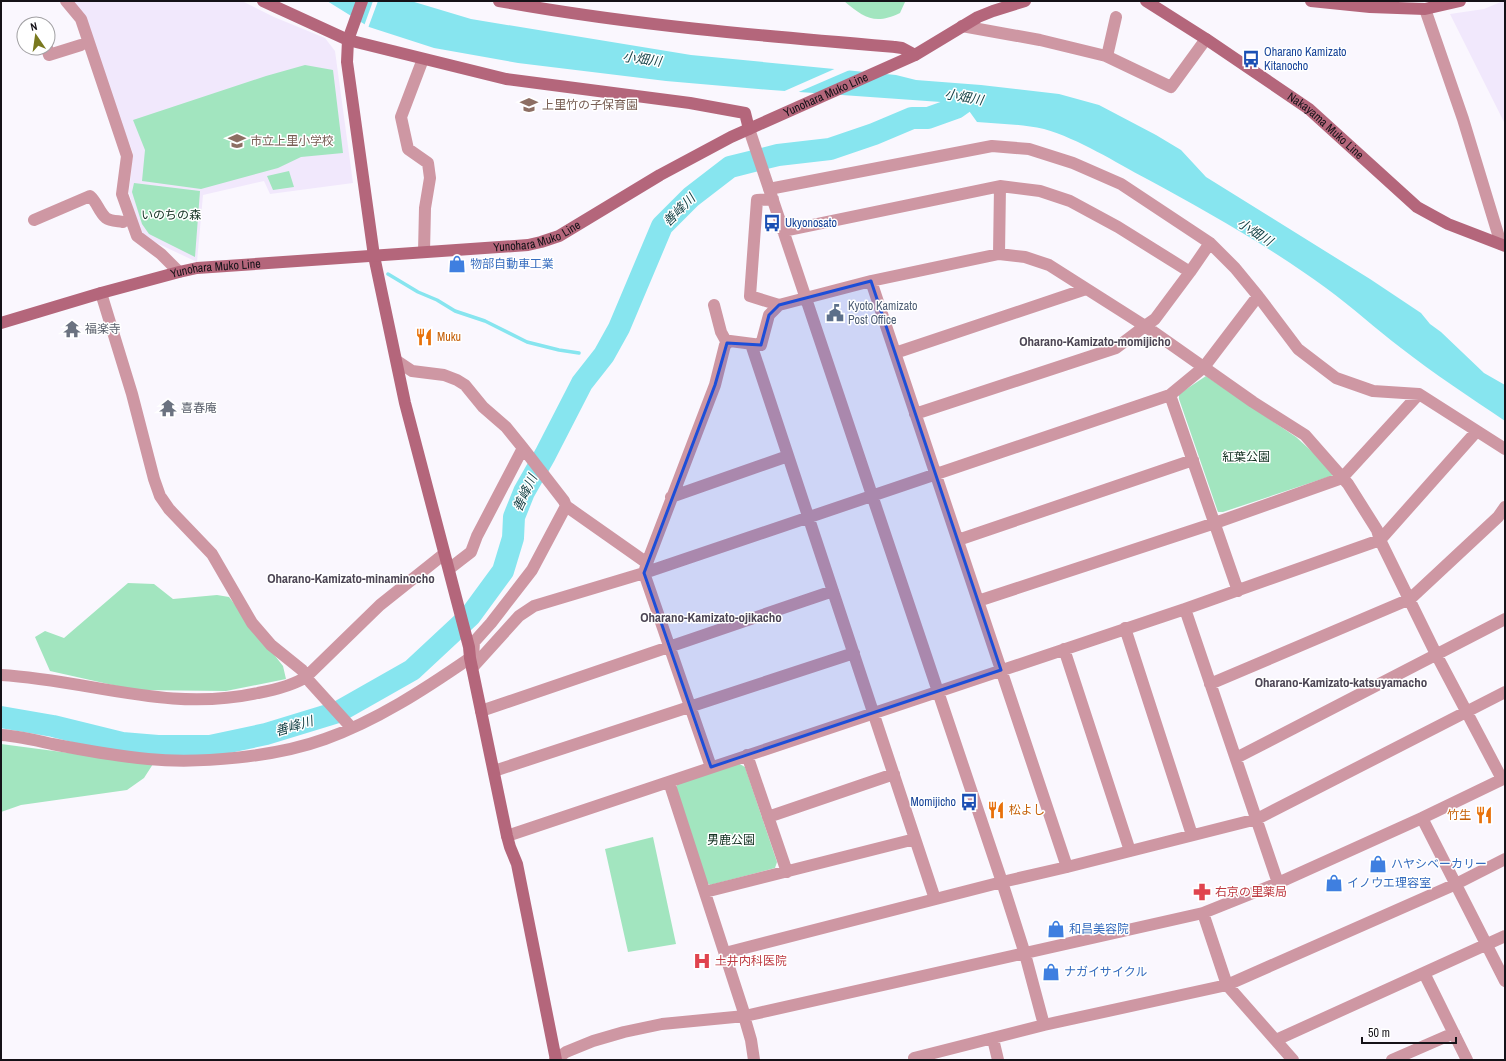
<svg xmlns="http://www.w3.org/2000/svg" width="1506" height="1061" font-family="'Archivo Narrow','Noto Sans JP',sans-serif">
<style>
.built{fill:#f1e8fc}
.green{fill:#a2e5bf}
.water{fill:#87e5ef}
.pier{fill:#faf7fe}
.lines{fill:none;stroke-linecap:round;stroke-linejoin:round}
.stream{stroke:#87e5ef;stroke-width:3.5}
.river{stroke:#87e5ef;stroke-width:22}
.street{stroke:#ce97a3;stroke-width:12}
.secondary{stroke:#b4667b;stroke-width:12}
.marked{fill:#1d4ed8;fill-opacity:0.2;stroke:#1d4ed8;stroke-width:3;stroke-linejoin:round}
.labels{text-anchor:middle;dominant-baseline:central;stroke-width:3;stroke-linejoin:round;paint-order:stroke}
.transit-label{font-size:12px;fill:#164399;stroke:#fff;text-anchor:start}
.street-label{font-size:12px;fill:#151218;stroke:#fff}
.education-label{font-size:12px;fill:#785e54;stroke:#fff;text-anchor:start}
.park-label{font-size:12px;fill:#123121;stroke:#fff}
.shop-label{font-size:12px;fill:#366cbe;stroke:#fff;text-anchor:start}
.service-label{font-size:12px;fill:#4e5e75;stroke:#fff;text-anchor:start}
.worship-label{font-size:12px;fill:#5b616d;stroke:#fff;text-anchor:start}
.food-label{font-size:12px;fill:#c56008;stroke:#fff;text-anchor:start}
.health-label{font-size:12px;fill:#be3a42;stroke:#fff;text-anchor:start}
.water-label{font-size:13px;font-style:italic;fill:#174347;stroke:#fff}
.neighbourhood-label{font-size:13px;font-weight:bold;fill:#4c4554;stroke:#fff}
</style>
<rect width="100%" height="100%" fill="#faf7fe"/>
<path class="built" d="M74 1H242L274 17 325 38 335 51 353 183 270 194 264 181 203 195 197 262 146 238 138 228 129 192 133 153Z
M1503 1H1505V124L1450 14 1484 9Z"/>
<path class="green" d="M844 1H905V2L900 13C875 25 864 18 844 1Z
M305 65 333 70 343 153 301 157 278 168 201 189 142 181 145 150 133 120 266 76Z
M289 171 294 187 273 190 267 176Z
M134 183 200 191 195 257 149 234 142 224 132 192Z
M1206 376 1296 437 1328 466 1334 475 1223 512H1218L1179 399V395L1182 392Z
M128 583 154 584 173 599 217 595 229 597 283 666 286 679 226 691 135 690 50 671 35 637 45 631 64 638Z
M1 744 153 764 144 778 127 790 21 805 1 812Z
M738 763 745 767 777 862 775 868 710 885 706 882 676 788 678 783Z
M653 837 676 944 628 952 605 849Z"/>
<path class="water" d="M327 1H411L471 19 691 55 896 75 916 80 981 85 1059 94 1099 105 1156 135 1181 150 1206 177 1370 279 1421 313 1430 324 1441 332 1484 373 1505 385V421C1470 397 1434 374 1401 348 1376 329 1352 307 1326 288 1270 247 1208 212 1147 179 1115 162 1079 139 1044 129 1022 124 1000 124 977 122L967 108 941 102 771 90 666 81 518 63 434 48 369 27Z"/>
<path class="pier" d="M373 1H378L368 28 364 26Z
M839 67 852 69 794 94 780 93Z"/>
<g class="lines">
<path class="stream" d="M388 274 418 292 437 300 455 311 485 321 527 342 559 350 579 353"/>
<path class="river" d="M1 717 53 726 122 743 158 746H210L266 734 338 712 412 670 470 616 503 571 513 538 514 517 524 492 545 455 582 383 604 355 619 328 662 226 691 197 730 167 778 155 830 149 874 134 912 118H928L956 108 973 96"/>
<path class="street" d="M66 1 81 19 127 156 122 194 137 236 161 254 179 272
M1425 9 1463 119 1501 244
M962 26 1040 40 1106 56 1171 87 1206 39
M47 48 49 55 81 45
M1106 56 1108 52 1116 17
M423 59 401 117 408 149 428 163 430 178 425 208 424 252
M749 129 1002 882 1025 954 1044 1025
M769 189 992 146 1029 149 1073 163 1121 184 1210 243
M773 199 757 200 750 296 779 305
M34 220 90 196C97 202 99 212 106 218 110 221 118 221 123 222
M783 231 1000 186 1040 191 1070 201 1118 227 1190 272
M999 254 1000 186
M871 281 1067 867
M101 293 132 394 154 479 160 496 169 509 212 554 252 623 271 645 302 670 310 682 349 725
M714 305 721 332 727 343
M751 344 935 899
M895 353 1086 289
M397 361 412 371 444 375 457 380 465 385 483 407 506 427 523 448 564 501 566 506 647 563
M1170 395 1238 591
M671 497 788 456
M958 540 1193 460
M449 569 471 552 477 536 523 448
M978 601 1215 523 1342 478 1419 394
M1185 609 1278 883
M1125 628 1192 835
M1064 649 1130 851
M473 657 474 642 491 623 532 570 566 506
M472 668 519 616 534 606 644 573 647 563 715 385 725 345 730 341 761 345 769 315 779 305 871 281 999 254 1025 257 1049 265 1145 326 1116 348 915 414
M1 675C90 680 167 713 258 693 274 690 292 686 306 677L380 605 444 554
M1210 684 1410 599 1498 517 1505 507
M481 711 833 591
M1 735C18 736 35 740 52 744 83 750 116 756 148 759 200 764 275 757 325 739 376 721 425 689 470 658
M747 755 787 872
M1236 758 1505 619
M711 767 644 573 1170 395 1204 367 1258 296
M494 771 854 653
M1502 779 1436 654 1380 540 1377 530 1348 484 1305 435 1253 402 1145 326 1155 319 1190 272 1210 243 1235 268 1258 296 1298 349 1336 378 1373 391 1419 394 1505 449
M669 782 745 1016
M768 817 894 774
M1422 818 1505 981
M507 836 1185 609 1380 540 1476 432
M705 892 915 839
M1203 913 1227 985 1293 1060
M725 953 1002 882 1067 867 1257 819 1505 692
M1424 973 1467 1060
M744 1016 751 1040 754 1060
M993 1039 998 1060
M1276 1040 1505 936
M555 1060 566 1052 593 1041 624 1032 662 1024 745 1016 1203 913 1278 883 1422 818 1505 778
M915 1060 914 1058 1044 1025 1227 985 1456 884 1505 859
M1392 1060 1454 1033"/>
<g class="secondary">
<path d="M263 1 348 40 506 79 690 103 745 113 749 129"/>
<path d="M362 1 348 40 347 62 374 256 405 403 469 647 470 658 507 836 510 847 517 864 556 1060"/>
<path d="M499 1C630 25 763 36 895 47L902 48 915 55"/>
<path id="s1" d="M1146 1 1206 39 1309 109 1417 207 1448 224 1505 246"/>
<path d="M1311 1 1370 7 1425 9 1460 1"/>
<path id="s2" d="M1 323 101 293 179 272 197 268 528 245 541 242 559 236 660 175 731 137 915 55 978 17 993 11 1025 1"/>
</g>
</g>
<path class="marked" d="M871 281 1001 670 711 767 644 573 715 385 727 343 761 345 769 315 779 305Z"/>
<defs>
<g id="bus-bare" transform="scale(1.38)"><path d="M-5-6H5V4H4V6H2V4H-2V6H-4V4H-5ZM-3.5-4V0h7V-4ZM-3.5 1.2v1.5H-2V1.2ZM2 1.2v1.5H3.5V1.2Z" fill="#1a4fb4" stroke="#fff" stroke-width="2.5" paint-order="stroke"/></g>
<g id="school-bare" transform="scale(1.38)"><path d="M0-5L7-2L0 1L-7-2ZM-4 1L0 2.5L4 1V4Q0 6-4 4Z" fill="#8d6e63" stroke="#fff" stroke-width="2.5" paint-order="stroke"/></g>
<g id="shop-bare" transform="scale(1.38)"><path d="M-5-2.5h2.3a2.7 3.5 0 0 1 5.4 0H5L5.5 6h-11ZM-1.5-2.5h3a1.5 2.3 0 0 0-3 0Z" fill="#3f7fe0" stroke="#fff" stroke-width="2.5" paint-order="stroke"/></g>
<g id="civic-bare" transform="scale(1.38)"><path d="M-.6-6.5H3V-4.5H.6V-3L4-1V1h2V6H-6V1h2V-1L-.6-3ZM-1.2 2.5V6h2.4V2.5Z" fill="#5c6f8a" stroke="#fff" stroke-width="2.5" paint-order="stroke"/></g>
<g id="temple-bare" transform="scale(1.38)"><path d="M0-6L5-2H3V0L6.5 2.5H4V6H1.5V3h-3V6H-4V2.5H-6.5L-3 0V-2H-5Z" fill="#6b7280" stroke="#fff" stroke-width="2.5" paint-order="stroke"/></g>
<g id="restaurant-bare" transform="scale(1.38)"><path d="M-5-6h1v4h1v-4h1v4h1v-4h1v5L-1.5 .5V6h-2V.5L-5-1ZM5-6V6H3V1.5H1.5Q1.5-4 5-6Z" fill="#e8710a" stroke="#fff" stroke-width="2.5" paint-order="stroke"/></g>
<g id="pharmacy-bare" transform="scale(1.38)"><path d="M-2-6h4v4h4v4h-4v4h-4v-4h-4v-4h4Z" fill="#e0444e" stroke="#fff" stroke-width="2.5" paint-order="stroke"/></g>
<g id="hospital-bare" transform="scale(1.38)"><path d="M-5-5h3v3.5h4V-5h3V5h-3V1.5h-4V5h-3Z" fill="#e0444e" stroke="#fff" stroke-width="2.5" paint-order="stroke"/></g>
</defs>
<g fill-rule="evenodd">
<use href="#bus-bare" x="1251" y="59"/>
<use href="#school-bare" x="529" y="105"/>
<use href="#school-bare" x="237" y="141"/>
<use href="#bus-bare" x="772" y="223"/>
<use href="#shop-bare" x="457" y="264"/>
<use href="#civic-bare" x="835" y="313"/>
<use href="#temple-bare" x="72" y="329"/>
<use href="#restaurant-bare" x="424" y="337"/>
<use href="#temple-bare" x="168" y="408"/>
<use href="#bus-bare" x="969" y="802"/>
<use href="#restaurant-bare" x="996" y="810"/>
<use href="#restaurant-bare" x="1484" y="815"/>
<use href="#shop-bare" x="1378" y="864"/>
<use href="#shop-bare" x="1334" y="883"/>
<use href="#pharmacy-bare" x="1202" y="892"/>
<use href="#shop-bare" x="1056" y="929"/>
<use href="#hospital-bare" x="702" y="961"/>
<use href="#shop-bare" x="1051" y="972"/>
</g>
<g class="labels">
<g class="transit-label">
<text x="1264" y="52">Oharano Kamizato<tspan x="1264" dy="14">Kitanocho</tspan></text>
<text x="785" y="223">Ukyonosato</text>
<text x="956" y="802" text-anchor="end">Momijicho</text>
</g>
<g class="street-label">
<text stroke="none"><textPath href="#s2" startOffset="870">Yunohara Muko Line</textPath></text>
<text stroke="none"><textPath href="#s1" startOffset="219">Nakayama Muko Line</textPath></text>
<text stroke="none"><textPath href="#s2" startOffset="546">Yunohara Muko Line</textPath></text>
<text stroke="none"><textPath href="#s2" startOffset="222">Yunohara Muko Line</textPath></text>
</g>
<g class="education-label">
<text x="542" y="105">上里竹の子保育園</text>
<text x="250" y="141">市立上里小学校</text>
</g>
<g class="park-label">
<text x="171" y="215">いのちの森</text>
<text x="1246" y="457">紅葉公園</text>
<text x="731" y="840">男鹿公園</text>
</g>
<g class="shop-label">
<text x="470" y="264">物部自動車工業</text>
<text x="1391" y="864">ハヤシベーカリー</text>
<text x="1347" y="883">イノウエ理容室</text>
<text x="1069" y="929">和昌美容院</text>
<text x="1064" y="972">ナガイサイクル</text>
</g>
<g class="service-label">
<text x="848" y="306">Kyoto Kamizato<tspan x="848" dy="14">Post Office</tspan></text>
</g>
<g class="worship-label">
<text x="85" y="329">福楽寺</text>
<text x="181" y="408">喜春庵</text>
</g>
<g class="food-label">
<text x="437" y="337">Muku</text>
<text x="1009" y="810">松よし</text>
<text x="1471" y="815" text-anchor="end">竹生</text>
</g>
<g class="health-label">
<text x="1215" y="892">右京の里薬局</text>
<text x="715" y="961">土井内科医院</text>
</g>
<g class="water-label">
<text transform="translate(642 59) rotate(8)">小畑川</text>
<text transform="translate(964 97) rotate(10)">小畑川</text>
<text transform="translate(679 210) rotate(-45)">善峰川</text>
<text transform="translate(1255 232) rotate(33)">小畑川</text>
<text transform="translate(525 493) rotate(-65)">善峰川</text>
<text transform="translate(294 726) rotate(-17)">善峰川</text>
</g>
<g class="neighbourhood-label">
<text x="1095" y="341">Oharano-Kamizato-momijicho</text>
<text x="351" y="578">Oharano-Kamizato-minaminocho</text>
<text x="711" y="617">Oharano-Kamizato-ojikacho</text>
<text x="1341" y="682">Oharano-Kamizato-katsuyamacho</text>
</g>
</g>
<rect width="1506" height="1061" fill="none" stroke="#151218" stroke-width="4"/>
<g transform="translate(36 36) rotate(347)"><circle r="19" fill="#ffffff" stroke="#a1a0a3"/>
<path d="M0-3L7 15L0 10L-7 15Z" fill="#79781e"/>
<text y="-6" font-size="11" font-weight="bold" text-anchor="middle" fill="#151218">N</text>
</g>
<path d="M1362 1037v6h94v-6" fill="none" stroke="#151218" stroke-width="2"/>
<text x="1368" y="1037" font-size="12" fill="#151218" stroke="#ffffff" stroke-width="3" paint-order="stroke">50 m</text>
</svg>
